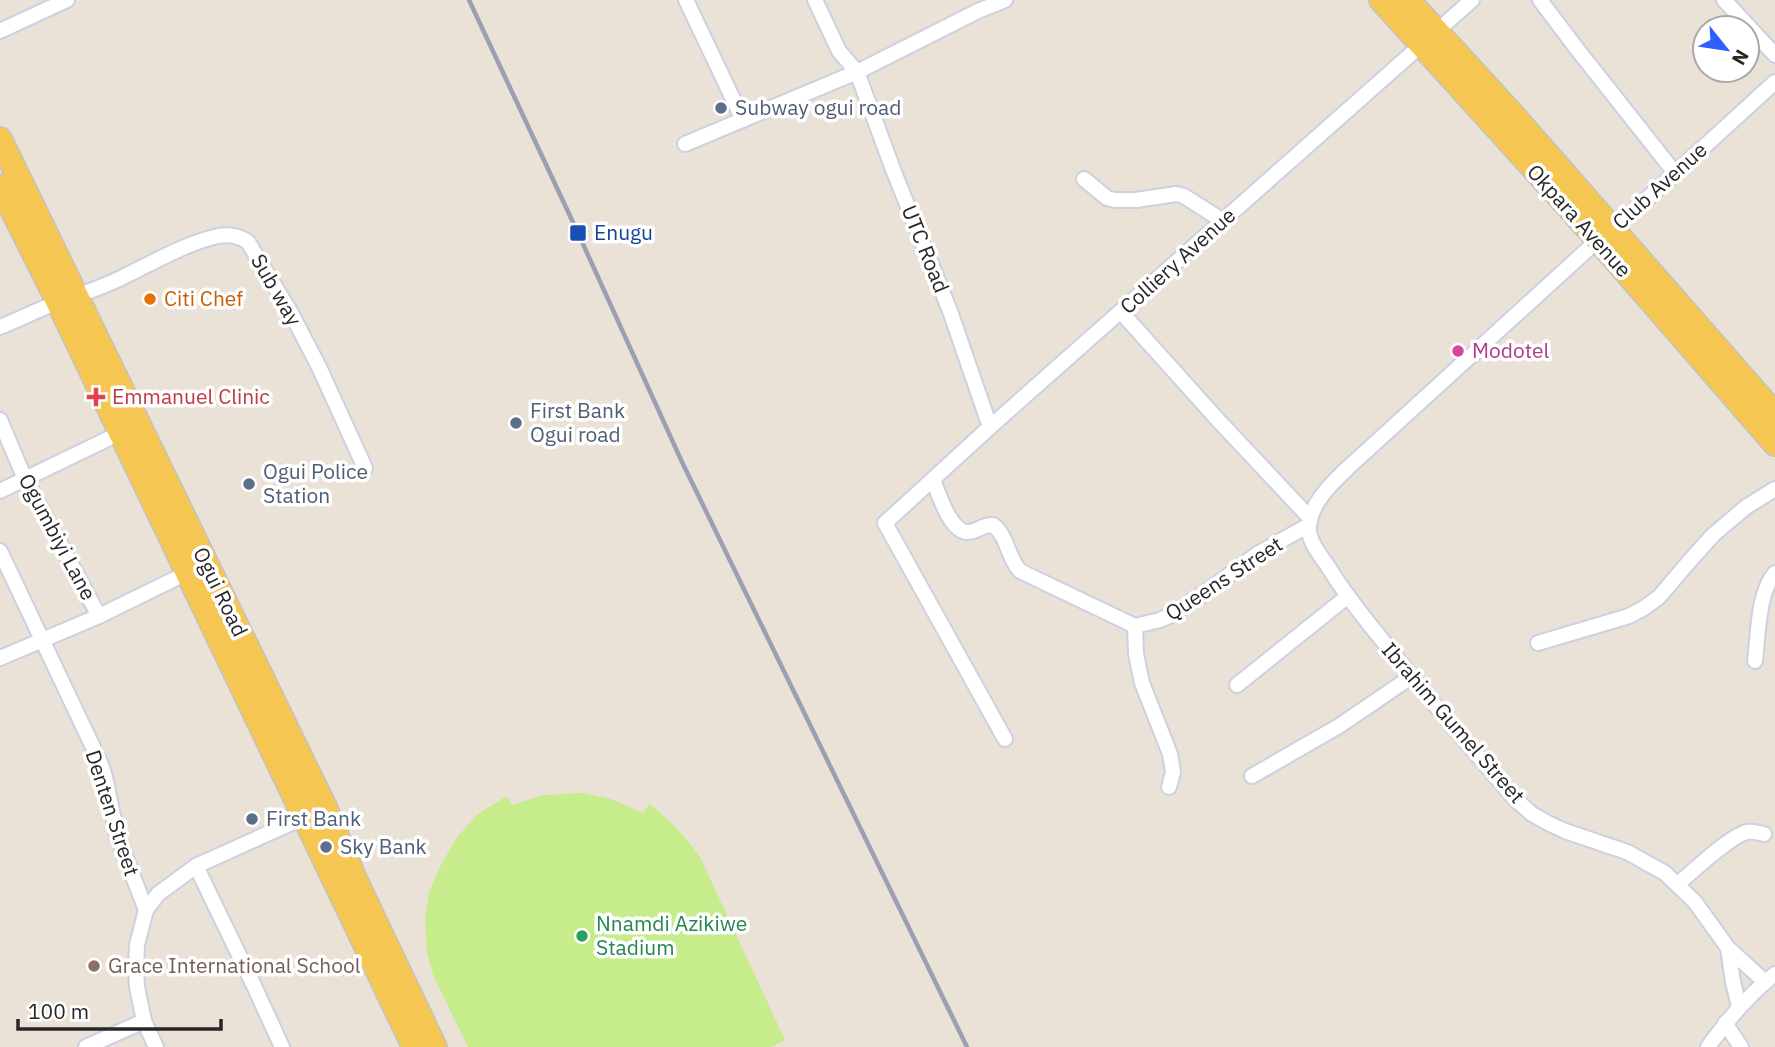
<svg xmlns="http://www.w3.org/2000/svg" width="1775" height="1047" viewBox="0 0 1775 1047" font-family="'IBM Plex Sans',sans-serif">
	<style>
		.pitch { fill: #c7ec8b }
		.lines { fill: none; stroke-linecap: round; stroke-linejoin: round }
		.minor-casing { stroke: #ccd1e1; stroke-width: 18 }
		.primary-casing { stroke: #c3c3c3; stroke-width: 26 }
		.minor { stroke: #fff; stroke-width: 14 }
		.primary { stroke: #f5c752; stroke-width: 23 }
		.rail { stroke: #9a9fb2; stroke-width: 4.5 }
		.service-dot { fill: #5c6f8a; stroke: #fff; stroke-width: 2.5 }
		.transit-dot { fill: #1a4fb4; stroke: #fff; stroke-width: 2.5 }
		.food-dot { fill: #e8710a; stroke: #fff; stroke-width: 2.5 }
		.hotel-dot { fill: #d1479c; stroke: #fff; stroke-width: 2.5 }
		.health-dot { fill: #e0444e; stroke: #fff; stroke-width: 2.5 }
		.leisure-dot { fill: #2e9e5b; stroke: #fff; stroke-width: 2.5 }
		.education-dot { fill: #8d6e63; stroke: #fff; stroke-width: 2.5 }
		.labels { text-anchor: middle; stroke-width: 7; stroke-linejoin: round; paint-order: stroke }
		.service-label { font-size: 21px; fill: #4e5e75; stroke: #fff; text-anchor: start }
		.street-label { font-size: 21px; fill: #272727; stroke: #fff }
		.transit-label { font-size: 21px; fill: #164399; stroke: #fff; text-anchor: start }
		.food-label { font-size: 21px; fill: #c56008; stroke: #fff; text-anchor: start }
		.hotel-label { font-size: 21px; fill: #b23c85; stroke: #fff; text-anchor: start }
		.health-label { font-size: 21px; fill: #be3a42; stroke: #fff; text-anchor: start }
		.leisure-label { font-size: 21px; fill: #27864d; stroke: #fff; text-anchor: start }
		.education-label { font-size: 21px; fill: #785e54; stroke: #fff; text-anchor: start }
	</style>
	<rect width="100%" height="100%" fill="#eae1d7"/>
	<!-- pitch -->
	<path class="pitch" d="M582,793L611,799L643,813L649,804C670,820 685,836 700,857L785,1040L771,1047H468L433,975L427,953L425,920L429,892L442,863L457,837L478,814L507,796L512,805L544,795Z"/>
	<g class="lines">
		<defs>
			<g id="minor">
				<path d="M686,0L743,120"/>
				<path d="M815,0L839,51L857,72L894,172L950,311L990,427"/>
				<path d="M1540,0L1577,49L1675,173"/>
				<path d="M1724,0L1775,55"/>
				<path d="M0,31L67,0"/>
				<path d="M685,144L857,72L978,11L1005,0"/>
				<path d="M1084,179L1107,198L1115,200H1136L1176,194L1184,196L1223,221"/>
				<path d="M1121,312L1218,420L1310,518"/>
				<path d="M0,327C20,319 39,309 59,302C79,295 100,288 119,279C151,264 183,244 218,236C229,234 238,235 248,242L291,313L319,367L365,468"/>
				<path d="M0,420L25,479L99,616"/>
				<path d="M933,480C939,494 949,529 966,532C976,533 983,524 993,525C1008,536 1007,557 1020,571L1135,626L1160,620L1169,616L1199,597L1259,553L1309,525"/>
				<path d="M0,491L120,433"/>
				<path d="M0,551L100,762L105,777L117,835L146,910"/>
				<path d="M1135,626L1136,654L1142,683L1170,754L1173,772L1169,787"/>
				<path d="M1538,643L1629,616L1644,608L1659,597L1687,564L1713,535L1746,507L1775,489"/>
				<path d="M0,658L99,616L193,570"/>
				<path d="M1755,661C1758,636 1758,592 1775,573"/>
				<path d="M1237,685L1348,596"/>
				<path d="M1005,739L885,523L990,427L1472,0"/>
				<path d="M1252,776L1339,726L1411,677"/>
				<path d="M196,866L255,988L282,1047"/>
				<path d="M1678,884C1693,871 1730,836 1747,832C1753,831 1759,833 1764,834"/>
				<path d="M1728,948L1733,982L1739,1006"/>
				<path d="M1765,982L1728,948L1695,902L1665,873L1627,852L1565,831L1548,823L1532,814L1514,798C1470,746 1425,695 1383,641C1364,618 1345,594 1329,568C1322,557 1310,544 1309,531C1308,504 1333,482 1351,465L1598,240L1614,229L1775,82"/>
				<path d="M1725,1023L1741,1047"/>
				<path d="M86,1047L144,1021"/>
				<path d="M156,1047L144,1021L137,987L136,967L137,945L146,910L158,894L196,866L311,814"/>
				<path d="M1708,1047C1728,1019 1748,995 1775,974"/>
			</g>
			<g id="primary">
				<path d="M1381,0L1598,240L1775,444"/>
				<path d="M1408,0L1514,116L1775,414"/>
				<path d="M0,139L325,807L355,879L435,1047"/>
				<path d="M0,186L58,302L414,1047"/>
			</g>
		</defs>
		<!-- minor casing -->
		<use href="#minor" class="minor-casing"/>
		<!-- primary casing -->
		<use href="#primary" class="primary-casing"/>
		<!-- minor -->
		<use href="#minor" class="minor"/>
		<!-- primary -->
		<use href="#primary" class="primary"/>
		<!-- rail -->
		<path class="rail" d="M469,0L578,233L682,462L967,1047"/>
	</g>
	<!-- markers -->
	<g class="service-dot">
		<circle cx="721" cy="108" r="7"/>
		<circle cx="516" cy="423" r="7"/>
		<circle cx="249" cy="484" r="7"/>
		<circle cx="252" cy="819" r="7"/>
		<circle cx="326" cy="847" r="7"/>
	</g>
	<rect class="transit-dot" x="569" y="224" width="18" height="18" rx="3.5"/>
	<circle class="food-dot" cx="150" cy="299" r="7"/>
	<circle class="hotel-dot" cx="1458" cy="351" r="7"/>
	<path class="health-dot" d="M92.5 386.5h7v7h7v7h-7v7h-7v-7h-7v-7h7z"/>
	<circle class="leisure-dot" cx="582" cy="936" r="7"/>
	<circle class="education-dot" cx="94" cy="966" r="7"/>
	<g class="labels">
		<!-- service labels -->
		<g class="service-label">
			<text x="735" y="115">Subway ogui road</text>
			<text x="530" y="418">First Bank<tspan x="530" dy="24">Ogui road</tspan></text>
			<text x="263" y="479">Ogui Police<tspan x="263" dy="24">Station</tspan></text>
			<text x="266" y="826">First Bank</text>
			<text x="340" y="854">Sky Bank</text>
		</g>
		<!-- street labels -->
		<g class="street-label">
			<text transform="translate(1660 186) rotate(-42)" y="7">Club Avenue</text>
			<text transform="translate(1579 221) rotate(48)" y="7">Okpara Avenue</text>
			<text transform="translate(925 249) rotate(68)" y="7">UTC Road</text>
			<text transform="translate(1178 261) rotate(-42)" y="7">Colliery Avenue</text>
			<text transform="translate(276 290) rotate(60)" y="7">Sub way</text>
			<text transform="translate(57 537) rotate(62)" y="7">Ogumbiyi Lane</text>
			<text transform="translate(1224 579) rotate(-33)" y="7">Queens Street</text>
			<text transform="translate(220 592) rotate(64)" y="7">Ogui Road</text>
			<text transform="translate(1453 723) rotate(49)" y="7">Ibrahim Gumel Street</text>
			<text transform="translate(112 813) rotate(72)" y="7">Denten Street</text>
		</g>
		<!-- transit labels -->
		<g class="transit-label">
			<text x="594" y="240">Enugu</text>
		</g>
		<!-- food labels -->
		<g class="food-label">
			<text x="164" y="306">Citi Chef</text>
		</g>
		<!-- hotel labels -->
		<g class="hotel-label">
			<text x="1472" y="358">Modotel</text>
		</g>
		<!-- health labels -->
		<g class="health-label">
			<text x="112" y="404">Emmanuel Clinic</text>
		</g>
		<!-- leisure labels -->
		<g class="leisure-label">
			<text x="596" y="931">Nnamdi Azikiwe<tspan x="596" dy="24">Stadium</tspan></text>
		</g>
		<!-- education labels -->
		<g class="education-label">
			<text x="108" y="973">Grace International School</text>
		</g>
	</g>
	<!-- north arrow -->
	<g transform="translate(1726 49) rotate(120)"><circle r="33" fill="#ffffff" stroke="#a9a9a9" stroke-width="2"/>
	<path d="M0-5L12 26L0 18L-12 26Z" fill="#2f5fff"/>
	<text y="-10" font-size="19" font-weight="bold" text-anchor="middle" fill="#272727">N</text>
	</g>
	<!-- scale -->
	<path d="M18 1019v10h203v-10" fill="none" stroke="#272727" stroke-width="3.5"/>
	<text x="28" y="1019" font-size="21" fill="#272727" stroke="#ffffff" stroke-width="5" paint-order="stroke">100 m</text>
</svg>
